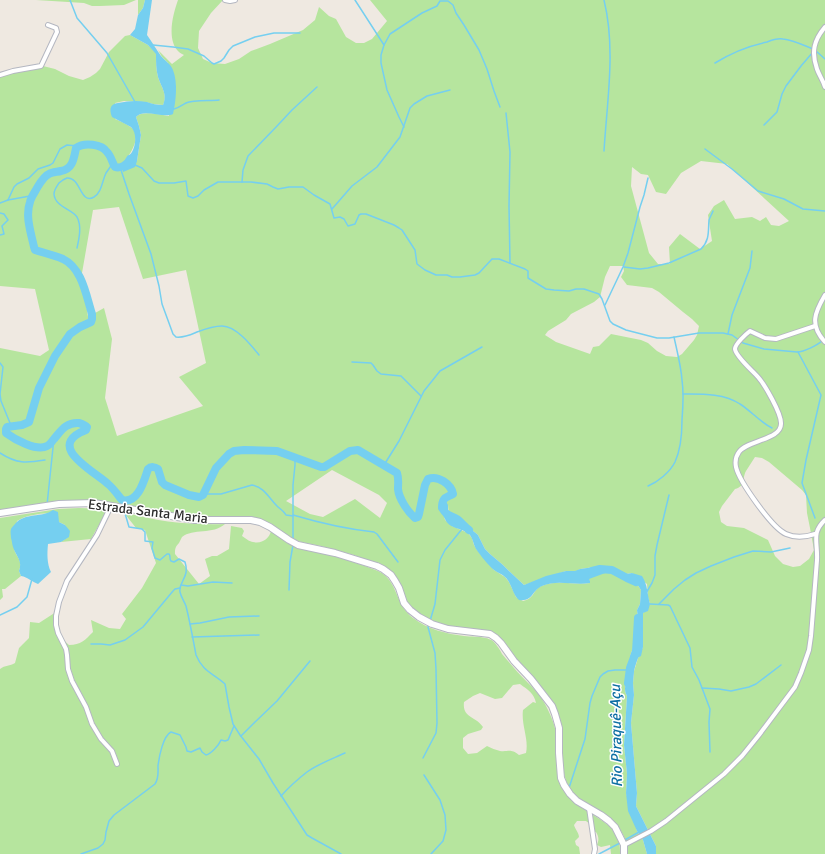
<svg xmlns="http://www.w3.org/2000/svg" width="825" height="854" viewBox="0 0 825 854" font-family="Signika,sans-serif">
	<style>
		.green { fill: #b6e59e; fill-rule: evenodd }
		.water { fill: #75cff0 }
		.lines { fill: none; stroke-linecap: round; stroke-linejoin: round }
		.stream { stroke: #75cff0; stroke-width: 1.5 }
		.river { stroke: #75cff0; stroke-width: 8 }
		.street-casing { stroke: #b4b7c1; stroke-width: 6 }
		.secondary-casing { stroke: #b4b7c1; stroke-width: 8 }
		.street { stroke: #fff; stroke-width: 4 }
		.secondary { stroke: #fff; stroke-width: 6 }
		.labels { text-anchor: middle; stroke-width: 3; stroke-linejoin: round; paint-order: stroke }
		.street-label { font-size: 14px; fill: #2e2e2e; stroke: #fff }
		.water-label { font-size: 15px; font-style: italic; fill: #0d6fa3; stroke: #fff }
	</style>
	<rect width="100%" height="100%" fill="#efe9e1"/>
	<!-- green -->
	<g class="green">
		<path d="M36,0H136L124,5L100,6H92L84,3Z"/>
		<path d="M138,0H145L143,8L138,15Z"/>
		<path d="M178,0H223L211,13L199,31L198,48L203,59L212,63L225,64L239,59L251,51L270,44L303,30L315,20L319,7L329,16L336,19L346,37L356,43H364L372,39L387,21L370,0H825V854H656V846L636,806L637,793L631,723L634,695L633,683L634,671L638,658L643,647V613L650,604L648,597L647,584L632,573L626,574L627,580L637,584L641,590L640,604L637,610L638,619L635,625C641,633 636,635 634,643C633,648 632,651 630,656C634,668 625,678 625,689C625,692 626,694 627,696L624,745L627,774L626,793L637,831L643,840L647,854H626C626,849 626,843 625,839C617,814 580,809 568,785C561,772 563,752 563,737C562,731 561,727 560,722L524,670L499,638L452,628L433,622L416,613L406,601L402,589L379,565L354,555L321,546L301,542L294,539L271,525L199,518L112,503L0,511V348L40,356L49,350L35,289L0,286V75L43,66L55,69L69,76L83,80L90,77L96,73L100,69L109,52L125,36L130,35L148,45L157,54C156,61 156,70 158,77C161,87 168,94 163,105L153,104L146,102L124,101L115,103V119C120,121 127,124 132,128C141,136 132,152 126,159L137,161L141,135L139,126L136,117C142,110 160,115 169,116L168,63L162,57L158,50L172,64L184,55C182,54 180,53 179,52C166,40 173,14 178,0ZM701,161L727,164L789,221L779,226L771,225L766,217L760,221L752,217L735,219L724,200L714,206L708,215L712,241L700,249L680,234L669,247L670,264H658L649,253L631,186L632,167L641,174L648,175L656,192L666,194L681,173ZM119,207L143,279L186,270L206,363L179,377L203,406L117,436L105,398L112,339L104,308L88,317L82,273L93,210ZM610,266H623L624,271L621,277L627,285L652,288L659,292L683,312L692,319L699,326L697,335L694,340L682,354L677,357L666,356L657,351L648,343L641,340L611,334L599,346L593,347L590,354L556,342L545,335L548,331L566,320L571,314L594,302L600,297L605,277ZM755,457L762,458L769,462L802,490L806,495L807,513L810,528L814,550L809,559L800,566L793,567L783,564L775,556L768,540L744,528L727,526L721,522L719,512L722,506L735,489C746,486 742,478 746,471C749,466 752,462 755,457ZM332,470L379,495L387,503L380,518L355,499L323,517L310,514L286,501ZM448,505L449,517L451,519L466,525L478,535L485,549L490,554L503,565L509,571L524,585L566,571L575,572L580,569L594,567H601L588,579L590,581V583C576,585 562,581 548,584C546,584 542,586 539,587C533,592 533,599 523,601L516,597L509,582L505,577L494,570L477,550L474,545L472,538L468,533L452,526L445,520L444,516Z"/>
		<path d="M79,508L108,509L91,539L61,542L68,537L65,525L59,522L49,513C37,514 27,515 17,521C16,528 13,541 14,547C14,556 24,559 19,571L21,576L5,589H2L3,597L0,600V518L58,509Z"/>
		<path d="M124,512C157,522 191,525 225,524C213,535 193,528 182,537C181,539 180,541 179,543C175,547 175,549 175,554L199,584L210,576L205,559L212,556H217L229,549L231,526L242,528L244,531L242,536C245,538 250,542 253,542C262,544 269,539 271,531C279,537 287,543 296,547C304,550 312,551 320,553C339,557 359,563 378,571C399,581 394,604 413,618C427,629 447,634 464,636C471,637 479,636 485,638C488,638 491,640 493,641C497,645 500,650 502,654C506,659 510,663 514,668C523,679 534,687 542,699C548,709 554,721 556,733C558,751 553,772 563,789C575,812 614,818 619,842C620,846 620,850 620,854H611L610,845L601,847L597,845C599,840 599,837 596,832L592,831L590,824L586,821H577L574,825C575,829 579,833 579,837L575,841L576,845L579,847L580,854H0V669C5,665 10,666 15,663L19,648L29,638L30,622L39,623L56,612C56,630 55,633 69,645C81,645 85,640 93,632L91,620L109,628L120,629L126,619L122,614L142,588L156,563L145,530L136,528L125,514ZM520,684C528,690 534,693 536,703L533,702L523,710C521,725 529,739 526,753L519,755C510,748 509,752 500,751C496,750 491,748 487,746L477,753L468,754L463,748V738L468,734L481,730L483,727C476,716 462,718 464,702L473,696L480,693L495,699L502,698L513,685Z"/>
	</g>
	<!-- water -->
	<g class="water">
		<path d="M145,0H152L147,35C152,42 156,49 161,56C165,61 171,64 173,70C178,83 176,101 173,114C163,119 144,108 136,117L139,126L141,135L137,161L135,167L123,172C123,169 123,165 125,163C126,158 130,155 132,152C136,145 137,133 131,127L112,117C109,109 110,104 118,103C128,101 137,100 147,102C152,104 157,105 163,105C168,94 161,87 158,77C156,70 156,61 156,54L148,45L130,35L135,29L138,15L143,8Z"/>
		<path d="M445,500L448,505V513L449,517L451,519L466,525L478,535L485,549L490,554L503,565L509,571L524,585L546,576L566,571H575L580,569L594,567H601L608,572L589,579L590,581V583C574,586 558,579 542,586C532,590 533,602 519,600C512,594 512,583 505,577C502,574 498,573 494,570C488,565 481,556 476,549C473,544 473,537 468,533C462,528 449,529 445,519C442,513 439,505 445,500Z"/>
		<path d="M53,510L58,512L59,522L65,525L70,531L69,537L61,542L48,544C47,554 47,564 51,572L38,584C32,582 28,577 21,576L19,571C23,561 16,556 13,547C12,544 12,541 11,538C11,535 10,532 11,529C12,527 14,525 15,524C25,512 42,518 53,510Z"/>
		<path d="M632,573L642,576C648,586 647,593 650,604L648,611L643,613V647L641,656L637,658L634,671L633,683L634,695L631,723L637,793L636,806L656,846V854H647L643,840L637,831L628,811L626,793L627,774L624,745L627,696C626,694 625,692 625,689C625,678 634,668 630,656C632,651 633,648 634,643C636,635 641,633 635,625L638,619L637,610L640,604L641,590L637,584L627,580L626,574Z"/>
	</g>
	<g class="lines">
		<!-- stream -->
		<g class="stream">
			<path d="M70,0L77,18L107,53L135,102"/>
			<path d="M355,0L384,45"/>
			<path d="M604,0C616,49 607,101 604,151"/>
			<path d="M153,45L173,47L188,49L204,56L212,63L214,64L221,61L224,58L229,50L233,46L255,37L274,33H300"/>
			<path d="M816,51L825,59"/>
			<path d="M715,63C731,53 748,46 767,42C772,40 777,38 783,39C793,40 803,45 813,49"/>
			<path d="M174,109C179,108 182,105 186,103C193,100 211,101 219,100"/>
			<path d="M506,113L510,152L509,206L510,263"/>
			<path d="M764,125L777,112L782,94L786,86L801,66L813,52"/>
			<path d="M404,127L399,117L387,90L381,63V55L384,45L390,34L422,13L437,6L440,1H448L453,5L456,13L464,25L479,50L487,69L494,91L500,107"/>
			<path d="M705,149L732,169L758,191L784,199L803,209L825,211"/>
			<path d="M135,165L142,168L154,181L159,183H174L186,181L188,196L193,198L198,196L204,190L218,182H251L267,184L273,187L278,189L289,187H303L314,195L330,204L334,218L340,217L344,219L348,226L355,224L359,215L361,214H366L394,225L399,228L402,230L415,250L417,264L425,270L436,275H447L452,277H460L475,275L479,273L492,259H499L525,269L528,271V278L546,289L554,290L569,291L576,289H584L599,294L602,299L610,321L613,324L626,330L657,338H669L699,333H723L732,335L743,343L764,349L797,352C804,352 818,345 823,340"/>
			<path d="M120,167L129,194L151,254L159,286L162,304L173,334L176,337C184,338 190,335 197,332C205,329 214,326 222,326C236,326 251,345 259,355"/>
			<path d="M242,182L243,170L248,156L278,125L292,110L317,87"/>
			<path d="M8,200L14,187L17,184L29,178L38,169L50,165L53,163L60,149L67,145L78,146"/>
			<path d="M0,203L8,200L30,196L33,195"/>
			<path d="M332,209L352,186L377,167L400,137L410,108L414,104L427,96L450,90"/>
			<path d="M0,213L4,214L8,220L2,226L4,234L0,235"/>
			<path d="M77,248C79,239 82,226 77,217C72,209 55,207 54,194C54,190 57,186 59,183C61,181 64,179 67,178C81,177 80,205 94,197C102,192 102,181 106,173C108,170 111,166 113,163"/>
			<path d="M624,267L640,269L648,268L669,263L701,249C710,240 708,231 709,220C710,217 712,214 713,211"/>
			<path d="M605,305L623,267L628,253L640,207L644,195L648,178"/>
			<path d="M728,334L732,315L750,268L752,251"/>
			<path d="M798,352L821,395L806,460L802,483L815,518"/>
			<path d="M352,362L371,363L373,365L377,371L381,374L401,376L421,396"/>
			<path d="M0,363L3,367L0,394L1,401L10,423L13,426"/>
			<path d="M683,394C701,394 724,393 740,404C751,411 760,422 772,428"/>
			<path d="M0,453C17,464 26,463 45,460"/>
			<path d="M384,465L399,441L424,391L440,371L482,347"/>
			<path d="M648,486C658,482 670,472 675,462C681,449 682,434 682,420C683,407 684,393 682,380C681,366 677,351 674,337"/>
			<path d="M204,494H221L252,485C264,487 269,498 277,506C280,509 284,511 286,515L293,516"/>
			<path d="M124,501V506"/>
			<path d="M47,505L54,438"/>
			<path d="M124,510L129,527L142,529L145,532V541L153,542L152,548L155,558L160,560L167,554H169C171,556 169,559 171,561L174,562L179,559L185,562C190,578 178,582 180,592C181,597 184,601 186,606C190,622 193,639 196,655C203,672 213,673 225,684L229,707L233,724L240,735L259,759L273,783L307,835L312,838L341,854"/>
			<path d="M293,515C320,523 346,529 374,532L377,534L398,562"/>
			<path d="M293,539V485L295,465V457"/>
			<path d="M181,585L188,586L213,582L232,583"/>
			<path d="M289,590L290,562L293,545"/>
			<path d="M646,593L652,583L655,575V556L657,545L669,495"/>
			<path d="M650,604L668,605L670,606L690,648L692,667L699,680L710,709L709,722L710,752"/>
			<path d="M659,604L674,589L685,580L696,573L711,566L734,557L753,551L771,552L790,548"/>
			<path d="M0,615L17,607L27,597L32,579"/>
			<path d="M430,621L435,604L440,560L445,550L462,529"/>
			<path d="M190,624L200,623L229,617L259,616"/>
			<path d="M192,637L259,635"/>
			<path d="M91,644H101L110,645L125,640L143,627L173,591L175,589L180,588"/>
			<path d="M702,688L719,689L731,691L749,687L756,684L781,665"/>
			<path d="M241,736L253,724L277,701L310,661"/>
			<path d="M423,758L436,733L437,723L436,669L435,653L428,627L429,624"/>
			<path d="M424,775L440,800L445,815L446,830L443,841L431,854"/>
			<path d="M569,788L585,739L590,703L592,696L600,677L603,674L608,671L615,670H630"/>
			<path d="M281,796C289,787 298,779 307,772C318,764 332,759 345,753"/>
			<path d="M623,841L639,832"/>
			<path d="M81,854L98,848L103,844L105,840L106,832L109,821L114,815L155,784C159,778 158,773 158,766C159,757 163,736 171,732L180,735L186,747L187,751L191,752L200,748L202,752L206,755C211,754 219,745 221,740L225,741L228,740L234,726"/>
			<path d="M599,854L620,843"/>
		</g>
		<!-- river -->
		<g class="river">
			<path d="M130,159C128,164 121,169 115,167C112,162 111,156 107,152C102,144 84,142 76,148C74,158 73,169 61,171C57,172 52,172 49,174C44,176 40,183 37,188C35,192 31,197 30,202C25,216 31,233 34,247L35,250C44,253 54,255 63,259C82,268 86,295 92,314V319L91,322L80,327L70,334L55,356L39,388L29,422L22,425L7,427L6,429V433C14,439 37,452 47,446C50,445 52,441 54,439C61,431 66,422 79,423C83,424 84,425 87,427L86,430C44,446 94,471 108,484C113,488 118,495 122,500C138,504 144,481 148,469C151,466 155,467 158,469L162,482L165,485L189,495L199,497L203,495L216,468L229,454L234,451L244,450L277,451L321,467H324L350,451L358,450L397,473C399,479 398,483 398,489C399,499 408,512 415,518L418,517L419,514L425,485L428,479C438,475 451,484 453,494C446,498 442,497 442,508C447,516 449,515 457,519C461,522 465,527 469,530"/>
			<path d="M592,571L600,569L612,570L627,578L636,582"/>
			<path d="M628,683L630,668L636,652L638,618"/>
		</g>
		<defs>
			<g id="street">
				<path d="M225,0L230,1L235,0"/>
				<path d="M825,27C814,40 811,52 817,69C819,75 823,80 825,87"/>
				<path d="M0,75L13,71L41,66L57,32L56,28L48,25"/>
				<path d="M825,295C815,312 809,325 825,342"/>
				<path d="M815,326L776,339L765,338L750,331C746,334 735,344 735,349C736,357 753,371 758,377C765,385 781,413 781,423C782,440 747,440 739,452C736,456 735,462 736,467C739,481 772,528 786,534C795,538 806,537 815,534"/>
				<path d="M111,506L97,535L67,581L59,602L56,616V625L58,633L66,649L67,655L68,669L72,681L86,707L92,724L101,739L112,751L117,764"/>
				<path d="M589,808L595,849L594,854"/>
				<path d="M624,845L651,831L666,821L724,774L742,756L759,735L795,687L801,673L809,650L811,636L817,560C818,542 811,533 825,520"/>
			</g>
			<path id="secondary" d="M0,513L59,504L94,503L195,520H251L260,522L270,527L289,540L298,545L335,553L377,566L383,569L391,575L395,581L399,588L404,603L410,610L419,617L432,624L448,629L490,634L496,638L501,643L514,661L531,679L552,706L555,714L559,728V753L561,778L564,785L570,794L577,801L601,815L609,821L615,827L624,845V854"/>
		</defs>
		<!-- street casing -->
		<use href="#street" class="street-casing"/>
		<!-- secondary casing -->
		<use href="#secondary" class="secondary-casing"/>
		<!-- street -->
		<use href="#street" class="street"/>
		<!-- secondary -->
		<use href="#secondary" class="secondary"/>
	</g>
	<g class="labels">
		<!-- street labels -->
		<g class="street-label">
			<text transform="translate(148 511) rotate(7)" y="5">Estrada Santa Maria</text>
		</g>
		<!-- water labels -->
		<g class="water-label">
			<text transform="translate(616 736) rotate(-91)" y="5">Rio Piraquê-Açu</text>
		</g>
	</g>
</svg>
